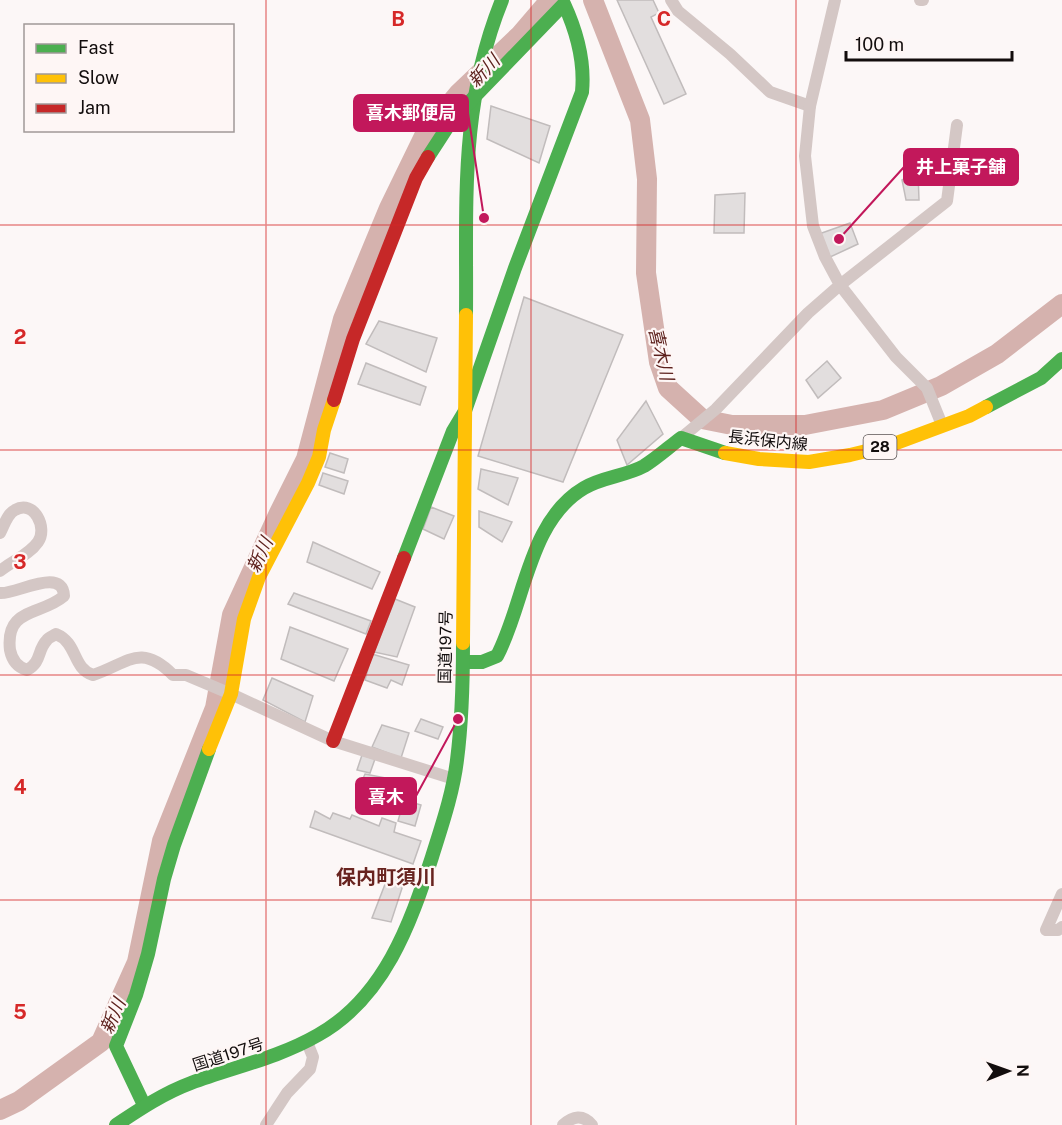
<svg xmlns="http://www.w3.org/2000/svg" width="1062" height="1125" viewBox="0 0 1062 1125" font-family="'Public Sans','Noto Sans JP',sans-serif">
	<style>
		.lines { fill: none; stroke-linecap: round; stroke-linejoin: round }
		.river { stroke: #d5b2ae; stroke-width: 20 }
		.building { fill: #e2dede; stroke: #c1bcbc; stroke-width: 1.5 }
		.street { stroke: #d4c7c5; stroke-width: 12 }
		.fast { stroke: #4caf50; stroke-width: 14 }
		.slow { stroke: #ffc107; stroke-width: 14 }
		.jam { stroke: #c62828; stroke-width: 14 }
		.grid { fill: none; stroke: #d62828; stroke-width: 1.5; stroke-opacity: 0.55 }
		.labels { text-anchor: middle; stroke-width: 4.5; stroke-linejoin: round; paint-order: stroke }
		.shield { fill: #fef6f5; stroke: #595353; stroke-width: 1.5 }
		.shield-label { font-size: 15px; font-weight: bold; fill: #120d0d }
		.street-label { font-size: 16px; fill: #120d0d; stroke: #fef6f5 }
		.water-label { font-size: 18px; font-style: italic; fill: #5d211d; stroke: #fef6f5 }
		.quarter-label { font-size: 20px; font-weight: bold; fill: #68231f; stroke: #fef6f5 }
		.grid-label { font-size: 20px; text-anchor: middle; font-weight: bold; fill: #d62828; stroke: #fef6f5; stroke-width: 4.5; stroke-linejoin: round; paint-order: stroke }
		.leader { fill: none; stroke: #c2185b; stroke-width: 2 }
		.callout-dot { fill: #c2185b; stroke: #fef6f5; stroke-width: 2 }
		.callout { fill: #c2185b; stroke: #c2185b; stroke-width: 2 }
		.callout-label { font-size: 18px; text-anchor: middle; font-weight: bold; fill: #fff }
	</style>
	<rect width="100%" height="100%" fill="#fcf7f7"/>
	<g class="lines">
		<!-- river -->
		<g class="river">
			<path d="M593,0L640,120L647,179L646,273L659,362L668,388L702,419L732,425H805L883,410L941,386L997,354L1062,304"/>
			<path d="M0,1110L19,1101L101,1042L137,962L162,841L215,708L232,615L279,513L306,459L343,319L389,208L425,134L458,94L520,35L550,0"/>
		</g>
	</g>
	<!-- building -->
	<g class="building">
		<path d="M617,0H653L659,13L651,17L686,94L664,104Z"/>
		<path d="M491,106L550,126L539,163L487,139Z"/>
		<path d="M918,172L919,200H906L902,180Z"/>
		<path d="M745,193L744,233H714L715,195Z"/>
		<path d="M850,223L858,244L828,258L819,234Z"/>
		<path d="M524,297L623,335L563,482L478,456Z"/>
		<path d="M379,321L437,338L426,372L366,344Z"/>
		<path d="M827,361L841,378L818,398L806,380Z"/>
		<path d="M366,363L426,387L420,405L358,384Z"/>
		<path d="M646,401L663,434L627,465L617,440Z"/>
		<path d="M330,453L348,459L344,473L325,467Z"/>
		<path d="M481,469L518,478L508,505L478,489Z"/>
		<path d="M323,473L348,481L344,494L319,485Z"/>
		<path d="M431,507L454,516L444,539L423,529Z"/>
		<path d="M479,511L512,522L502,542L479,527Z"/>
		<path d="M313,542L380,572L372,589L307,562Z"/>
		<path d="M294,593L371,621L366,634L288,604Z"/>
		<path d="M395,599L415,607L397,657L374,652Z"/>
		<path d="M290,627L348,649L334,681L281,659Z"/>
		<path d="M372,654L409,665L402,685L391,680L387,688L365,680Z"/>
		<path d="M272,678L313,696L305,722L263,700Z"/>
		<path d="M421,719L443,727L438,739L415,731Z"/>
		<path d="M382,725L409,733L401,758L372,747Z"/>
		<path d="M362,755L375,759L370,773L357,770Z"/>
		<path d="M365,774L386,778L382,791L377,789L376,792L364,788L366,783L362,781Z"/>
		<path d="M404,800L421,805L415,826L398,821Z"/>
		<path d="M315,811L330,819L333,813L350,819L352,815L379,826L382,818L396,823L394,832L421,841L413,864L310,827Z"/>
		<path d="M389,874L405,879L391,922L372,918Z"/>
	</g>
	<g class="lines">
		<!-- street -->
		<g class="street">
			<path d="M671,0L678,11L730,54L770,92L810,106"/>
			<path d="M920,0H923"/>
			<path d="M942,425L927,388L896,357L840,285L947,201L957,125"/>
			<path d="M681,438L716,409L808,313L840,285L825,257L813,226L805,156L810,106L835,0"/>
			<path d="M0,533C4,526 7,514 15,510C34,499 48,528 38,542C29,555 12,561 0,571"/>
			<path d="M0,593C15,595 63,566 64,596C41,616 5,607 10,650C12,660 17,667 27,670C42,662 37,650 47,640C49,637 53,636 56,634C78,643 72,668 93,675C127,664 140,642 173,675H186L231,694L333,741L454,779"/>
			<path d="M1062,894L1046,930H1058L1062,927"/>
			<path d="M266,1125L287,1093L310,1069L313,1057L307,1042"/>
			<path d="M563,1125C573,1116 583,1114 592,1125"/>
		</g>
		<!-- fast -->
		<g class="fast">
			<path d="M466,315C467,204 459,106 502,0"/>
			<path d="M986,407L1041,378L1062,359"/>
			<path d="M404,558L453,431L465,411L515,268L582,92C585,61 577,32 564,4L452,120L428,157"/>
			<path d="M463,662H482L497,656C525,603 528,521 584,488C602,477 626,476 644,466C657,458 669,447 681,438L725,453"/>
			<path d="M144,1105L116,1046L136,995L148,954L164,879L174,845L209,749"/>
			<path d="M116,1125C140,1109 164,1093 191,1083C234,1067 278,1058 318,1035C384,998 410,925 432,857C442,825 453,793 457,760C462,721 463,682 463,643"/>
		</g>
		<!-- slow -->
		<g class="slow">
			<path d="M725,453L759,459L809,462L850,455L891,445L969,416L986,407"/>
			<path d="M463,643L466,315"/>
			<path d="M209,749L231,694L244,619L259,577L308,483L319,457L324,430L334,400"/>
		</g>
		<!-- jam -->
		<g class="jam">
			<path d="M334,400L353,339L416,178L428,157"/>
			<path d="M333,741L404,558"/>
		</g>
	</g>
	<!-- grid -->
	<path class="grid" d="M266,0V1125M531,0V1125M796,0V1125M0,225H1062M0,450H1062M0,675H1062M0,900H1062"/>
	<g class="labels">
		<!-- shield labels -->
		<rect class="shield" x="863.5" y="435" width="33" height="24" rx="4.5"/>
		<g class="shield-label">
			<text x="880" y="452">28</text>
		</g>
		<!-- street labels -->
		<g class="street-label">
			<text transform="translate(768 440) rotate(6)" y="6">長浜保内線</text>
			<text transform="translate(445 647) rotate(-89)" y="6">国道197号</text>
			<text transform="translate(228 1054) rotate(-18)" y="6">国道197号</text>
		</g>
		<!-- water labels -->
		<g class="water-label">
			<text transform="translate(484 71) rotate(-47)" y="6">新川</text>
			<text transform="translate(661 354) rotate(77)" y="6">喜木川</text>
			<text transform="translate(260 555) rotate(-65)" y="6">新川</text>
			<text transform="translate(113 1016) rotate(-66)" y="6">新川</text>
		</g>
		<!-- quarter labels -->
		<g class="quarter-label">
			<text x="386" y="884">保内町須川</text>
		</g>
	</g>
	<g class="grid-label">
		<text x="398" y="26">B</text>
		<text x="664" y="26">C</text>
		<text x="20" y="344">2</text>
		<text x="20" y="569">3</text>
		<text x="20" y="794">4</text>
		<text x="20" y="1019">5</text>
	</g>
	<!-- callouts -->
	<path class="leader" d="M484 218L468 113M839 239L904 167M458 719L416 796"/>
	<g class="callout-dot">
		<circle cx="484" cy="218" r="6"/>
		<circle cx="839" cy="239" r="6"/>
		<circle cx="458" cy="719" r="6"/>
	</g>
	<g class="callout">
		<rect x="354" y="95" width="114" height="36" rx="6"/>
		<rect x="904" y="149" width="114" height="36" rx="6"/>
		<rect x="356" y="778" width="60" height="36" rx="6"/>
	</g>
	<g class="callout-label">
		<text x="411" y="119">喜木郵便局</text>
		<text x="961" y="173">井上菓子舗</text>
		<text x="386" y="803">喜木</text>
	</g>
	<!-- legend -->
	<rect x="24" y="24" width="210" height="108" fill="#fef6f5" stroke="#a09998" stroke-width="1.5"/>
	<rect x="36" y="44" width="30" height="9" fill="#4caf50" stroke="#a09998" stroke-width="1.5"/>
	<text x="78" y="54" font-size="18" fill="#120d0d">Fast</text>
	<rect x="36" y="74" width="30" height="9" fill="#ffc107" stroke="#a09998" stroke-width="1.5"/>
	<text x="78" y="84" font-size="18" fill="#120d0d">Slow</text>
	<rect x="36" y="104" width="30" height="9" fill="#c62828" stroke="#a09998" stroke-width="1.5"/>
	<text x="78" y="114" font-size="18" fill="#120d0d">Jam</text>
	<!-- north arrow -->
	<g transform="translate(1008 1071) rotate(89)" stroke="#fef6f5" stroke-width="4.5" paint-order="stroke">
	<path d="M0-4.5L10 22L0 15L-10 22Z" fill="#120d0d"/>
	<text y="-9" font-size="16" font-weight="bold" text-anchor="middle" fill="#120d0d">N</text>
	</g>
	<!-- scale -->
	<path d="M846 51v9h166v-9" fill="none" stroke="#120d0d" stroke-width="3"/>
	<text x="855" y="51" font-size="18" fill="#120d0d" stroke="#fef6f5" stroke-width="4.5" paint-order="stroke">100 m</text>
</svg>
